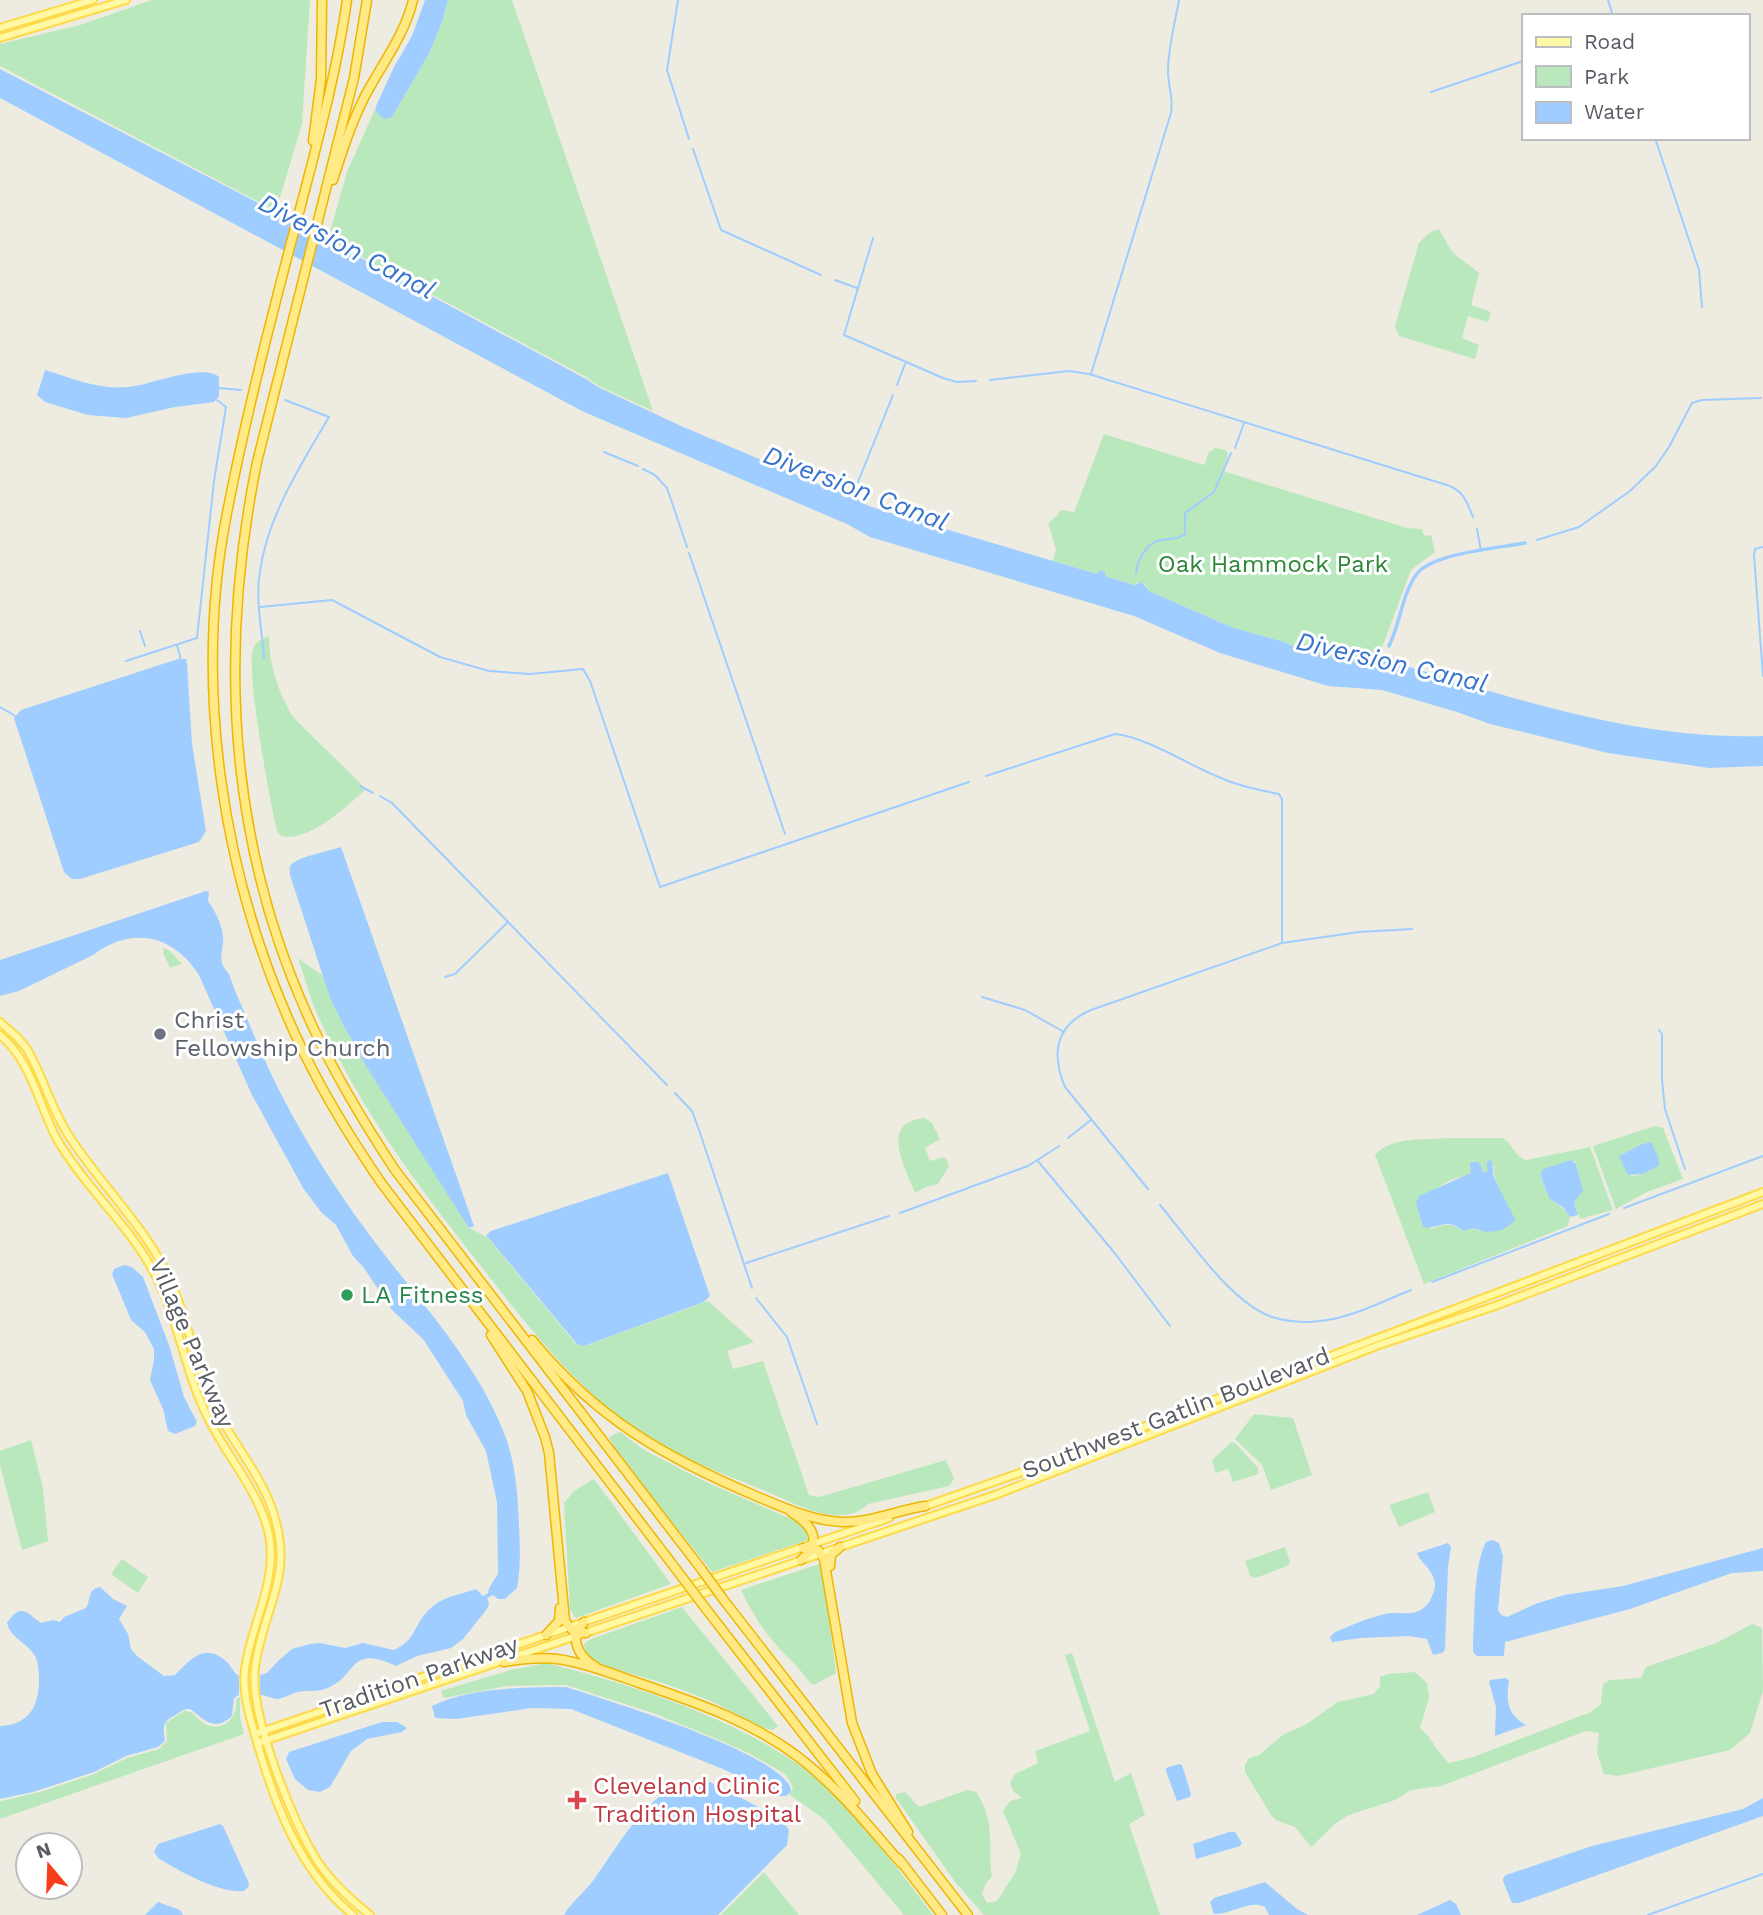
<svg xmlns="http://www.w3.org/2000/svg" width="1763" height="1915" viewBox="0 0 1763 1915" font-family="'Work Sans',sans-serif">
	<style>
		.green { fill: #bae8bd; fill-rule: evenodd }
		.water { fill: #9fcdff }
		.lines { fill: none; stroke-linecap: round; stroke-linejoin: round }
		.stream { stroke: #9fcdff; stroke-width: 2 }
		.canal { stroke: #9fcdff; stroke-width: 3.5 }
		.major-casing { stroke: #feda49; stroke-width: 10 }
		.highway-casing { stroke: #eeb600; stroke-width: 11 }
		.major { stroke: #fff8a4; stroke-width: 6 }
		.highway { stroke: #ffea86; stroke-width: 8 }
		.highway-bridge-casing { stroke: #eeb600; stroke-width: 11; stroke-linecap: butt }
		.highway-bridge { stroke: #ffea86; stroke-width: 8 }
		.worship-dot { fill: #6b7280; stroke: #fff; stroke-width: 2.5 }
		.leisure-dot { fill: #2e9e5b; stroke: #fff; stroke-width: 2.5 }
		.health-dot { fill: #e0444e; stroke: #fff; stroke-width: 2.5 }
		.labels { text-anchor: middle; stroke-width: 6; stroke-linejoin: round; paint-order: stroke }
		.park-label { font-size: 24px; fill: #2d8638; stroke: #fff }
		.worship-label { font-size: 24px; fill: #5b616d; stroke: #fff; text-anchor: start }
		.leisure-label { font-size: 24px; fill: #27864d; stroke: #fff; text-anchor: start }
		.street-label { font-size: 24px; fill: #595c63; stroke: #fff }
		.health-label { font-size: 24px; fill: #be3a42; stroke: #fff; text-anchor: start }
		.water-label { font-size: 26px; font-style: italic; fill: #3774cd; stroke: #fff }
	</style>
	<rect width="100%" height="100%" fill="#eeece0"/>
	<!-- green -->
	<g class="green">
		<path d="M152,0H310L302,124L276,211L0,66V44L80,25Z"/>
		<path d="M448,0H512L653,411L599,386L586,377L328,239L347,172L376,107L377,112L392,117L430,52L443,19Z"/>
		<path d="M1439,229L1452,252L1479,273L1471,305L1491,312L1488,322L1468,316L1462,338L1479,345L1475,359L1399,336L1395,326L1419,243L1429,233Z"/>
		<path d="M1104,434L1204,465L1209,452L1215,448L1226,450L1228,454L1223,471L1407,528L1421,529L1425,536L1431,535L1435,552L1411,570L1377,661L1331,657L1303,650L1281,641L1231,627L1149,591L1145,584L1140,582L1134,585L1105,576V572L1097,574L1053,561L1056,549L1048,523L1057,516L1060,510L1074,512Z"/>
		<path d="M269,636C269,665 278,692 293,717L366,789C347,806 309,843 281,836L277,831C270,801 246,674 253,649C256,641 262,639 269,636Z"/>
		<path d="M164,948L170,951L182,964L170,968L163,953Z"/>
		<path d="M298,958L323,976L330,998L343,1024L469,1228L487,1237L576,1344L585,1346L708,1301L754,1342L727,1351L733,1369L763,1361L809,1495L819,1497L946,1460L954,1479L949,1486L868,1504C842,1530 798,1505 770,1493C723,1473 673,1457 632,1427C572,1383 526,1324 480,1265C418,1186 361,1111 319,1018C310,999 305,978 298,958Z"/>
		<path d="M925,1118L932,1123L940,1139L925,1148L930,1161L945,1157L949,1166L938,1184L926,1187L915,1193C907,1169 877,1122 925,1118Z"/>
		<path d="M1655,1126L1663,1128L1683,1179L1647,1192L1616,1209L1593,1146ZM1651,1142L1654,1169L1635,1176L1628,1175L1621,1155L1642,1144Z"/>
		<path d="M1451,1138H1503C1513,1144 1515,1157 1526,1160L1590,1147L1613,1210L1580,1219L1574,1202L1583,1191L1575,1161L1543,1169L1540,1174L1548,1196L1566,1211L1570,1217L1568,1226L1424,1284L1375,1155C1391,1136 1428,1140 1451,1138ZM1473,1161L1481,1166L1482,1172L1489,1171L1486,1162L1494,1166C1492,1179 1503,1195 1507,1208L1489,1231H1479L1474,1227L1463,1231C1451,1222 1444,1224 1431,1229L1423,1194C1434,1191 1440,1186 1449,1181C1456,1177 1464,1178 1471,1173Z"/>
		<path d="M1254,1414L1293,1418L1312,1475L1271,1490L1262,1465L1235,1439Z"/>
		<path d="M620,1432L644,1450L706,1482L796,1521L804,1526L808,1540L712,1572L618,1454L609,1437Z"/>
		<path d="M31,1440L43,1488L48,1541L22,1550L0,1465V1451Z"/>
		<path d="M1232,1442L1236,1444L1258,1468V1474L1233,1482L1228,1469L1216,1473L1212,1460Z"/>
		<path d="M594,1479L671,1584L576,1618L570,1610L564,1503L574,1491Z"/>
		<path d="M1428,1492L1435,1512L1399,1527L1389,1505Z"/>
		<path d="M1285,1547L1290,1562L1287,1566L1256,1578L1250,1576L1245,1561Z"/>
		<path d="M122,1559L148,1577L138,1593L111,1574Z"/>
		<path d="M822,1563L836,1673L814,1685L810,1683C801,1670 792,1661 781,1650C766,1636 750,1609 741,1590Z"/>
		<path d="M682,1607L778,1726L773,1730L763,1728L711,1701L666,1684L597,1664L586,1653L584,1644L591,1639Z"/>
		<path d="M1752,1624L1762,1628L1763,1691L1750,1733L1730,1750L1618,1776L1604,1774L1597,1753L1599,1733L1586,1731L1441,1786L1411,1790L1395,1800L1349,1815L1336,1823L1311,1847L1295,1827L1276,1820L1271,1815L1245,1772V1765L1249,1758L1259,1755L1284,1734L1305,1725L1338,1702L1374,1694L1380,1686V1677L1388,1674L1415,1672L1427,1683L1429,1698L1420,1728C1432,1737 1437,1753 1449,1763L1473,1757L1591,1712L1601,1704L1603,1684L1610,1680L1641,1678L1646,1667L1716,1643Z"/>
		<path d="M1072,1653L1115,1782L1131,1773L1145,1815L1129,1824L1160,1915H984L955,1882L896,1798V1794L905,1792L919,1807L967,1790L976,1792C997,1825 987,1842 992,1876L985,1885L982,1894L987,1903L997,1901L1015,1873L1021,1854L1003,1811L1010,1801L1022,1798L1014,1792L1010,1783L1015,1774L1038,1763L1035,1751L1090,1731L1065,1655Z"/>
		<path d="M546,1663C632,1684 752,1723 819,1781C862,1819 898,1869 933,1915H904L824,1819L790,1795L793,1787L785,1774L752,1755L717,1739L653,1713L566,1685L507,1686L444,1698L441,1691L511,1670Z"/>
		<path d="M240,1697V1717L244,1734L0,1819V1802L2,1801L43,1791L94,1774L127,1758L159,1749L167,1741L166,1723L184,1711C195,1711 195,1718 203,1723C223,1734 238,1718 236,1699Z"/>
		<path d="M764,1872L799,1915H721Z"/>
	</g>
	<!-- water -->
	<g class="water">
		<path d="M425,0H448L443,19L430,52L392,117L384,119L376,112V106L394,67L412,36Z"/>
		<path d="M0,69L268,208L586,379L598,387L681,426L837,492C855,491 847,490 860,501C864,505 875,508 881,510L1097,574L1100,570L1105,572V576L1134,585L1142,582L1149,591L1231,627L1281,641L1303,650L1331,657L1391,662L1393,659L1398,658L1401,664L1406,666C1523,701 1639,740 1763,736V766L1709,768L1608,753L1490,724L1457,712L1382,690L1328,686L1220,653L1134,616L870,537L847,524L584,412L0,98Z"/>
		<path d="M45,370C78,380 105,393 140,385C158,381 205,364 219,377V396L214,402L175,407L126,418L88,415L45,402L37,395Z"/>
		<path d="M178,659H186L187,664L192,744L206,831L199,842L80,879H72L64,872L14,718L21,710Z"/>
		<path d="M341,847L474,1226L469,1228L366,1066L343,1024L330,998L290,875C290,870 288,867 293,863C302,856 329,851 341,847Z"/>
		<path d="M206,891L209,892L208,901C215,910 225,930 223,943C221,957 219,963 229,974C235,993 244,1010 251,1028C279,1098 319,1165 363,1226C412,1294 479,1361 507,1441C516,1468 518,1498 519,1525C520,1547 521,1567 517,1588L505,1599H498L493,1595L487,1598L489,1603L487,1609L463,1639L451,1648L417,1656L396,1666C347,1643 359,1677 325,1689C316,1692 307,1690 298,1692C291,1693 284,1699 276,1699C271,1698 266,1695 260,1695V1675L267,1673L278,1661L292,1649L310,1644L320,1643L345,1648L363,1643L394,1650C417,1640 414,1622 431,1608C442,1597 458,1595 473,1590L476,1589L483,1596L488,1593L489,1588L498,1574L497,1502L486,1451L466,1415L463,1401L423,1339L392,1310L364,1268L353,1256L336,1225L321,1212L303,1188L251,1093L199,975C173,934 131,926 93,955L19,991L0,996V960Z"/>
		<path d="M1651,1142L1659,1159V1166L1642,1174L1628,1175L1619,1157L1621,1155L1642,1144Z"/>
		<path d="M1491,1160C1494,1166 1492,1171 1494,1177C1500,1191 1508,1205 1515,1219C1508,1232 1486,1235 1474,1228L1463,1231C1460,1229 1457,1226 1453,1225C1443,1221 1434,1230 1423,1227L1416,1202L1419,1196L1471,1173L1470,1162H1478L1481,1166L1482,1172L1488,1171L1486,1162Z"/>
		<path d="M1571,1160L1576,1164L1583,1191L1574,1202L1578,1215L1570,1217L1564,1208L1549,1198L1540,1174L1543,1169Z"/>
		<path d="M668,1173L710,1296L704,1302L584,1346L577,1344L486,1235L491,1231Z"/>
		<path d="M124,1265L132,1267L143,1277L170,1348L184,1397L197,1422L195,1426L175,1434L168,1431L163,1409L150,1380L154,1360V1349L145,1332L131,1320L112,1274L114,1269Z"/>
		<path d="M1492,1540L1499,1543L1503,1556L1498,1610L1501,1615L1507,1617L1535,1604L1564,1595L1623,1586L1763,1548V1571L1732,1573L1630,1609L1505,1642L1504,1656H1477L1473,1652V1644C1475,1614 1473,1568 1486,1542Z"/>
		<path d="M1448,1543L1451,1547L1448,1567L1445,1650L1442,1653L1433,1655L1427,1639L1409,1636L1361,1638L1332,1642L1330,1637L1335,1632C1350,1626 1365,1619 1381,1615C1400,1609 1416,1621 1430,1601C1432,1596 1435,1590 1435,1585C1434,1569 1420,1563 1417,1553Z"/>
		<path d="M100,1587L113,1599L127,1606L119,1619L128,1634L131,1649L137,1656L164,1676L175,1675C191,1659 205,1641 228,1663C232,1668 233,1672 239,1676V1695L234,1698L232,1716C214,1733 204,1719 190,1709C182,1709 181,1712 174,1716C162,1722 163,1727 165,1741L158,1747L126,1756L94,1772L33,1792L0,1799V1726C27,1725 38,1709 39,1683C39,1674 39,1664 35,1656C27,1642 11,1639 7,1623C21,1602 27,1613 41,1623L53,1620L60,1622L64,1617L86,1608C91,1600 87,1589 100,1587Z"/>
		<path d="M1506,1678L1509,1681C1506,1701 1507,1714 1526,1725L1495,1736L1496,1707L1489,1682L1490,1680Z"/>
		<path d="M566,1687C600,1698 792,1756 791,1792L786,1796H779L723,1769L571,1709L532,1708L456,1719L435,1718L432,1706C468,1688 525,1687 566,1687Z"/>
		<path d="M382,1722H397L407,1728L402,1732L367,1739L351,1751L330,1787L320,1792L308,1790L295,1779L286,1759L289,1752Z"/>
		<path d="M1179,1764L1182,1765L1191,1794L1190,1797L1177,1801L1166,1771V1768Z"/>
		<path d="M700,1780L710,1782L780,1818L789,1830L787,1845L718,1915H564C572,1901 586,1891 595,1878C620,1844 652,1782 700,1780Z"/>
		<path d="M1763,1798V1816L1519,1903H1512L1503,1881V1878L1506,1875L1592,1846L1743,1809Z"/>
		<path d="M220,1824L223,1826L248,1881L249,1886L244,1891C220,1894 179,1871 158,1858L154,1852L158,1844Z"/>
		<path d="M1229,1832H1235L1242,1843L1240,1846L1196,1859L1193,1844Z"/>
		<path d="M1265,1882L1297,1909L1308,1915H1269L1265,1907C1249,1899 1231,1915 1214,1914L1210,1902L1214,1898Z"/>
		<path d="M1450,1900L1456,1904L1461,1915H1417Z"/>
		<path d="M158,1902L180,1910L183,1915H145Z"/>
	</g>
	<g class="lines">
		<!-- stream -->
		<g class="stream">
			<path d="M678,0L667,70L689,139"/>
			<path d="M1608,0L1613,16"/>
			<path d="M1431,92L1523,61"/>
			<path d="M1655,138L1699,270L1702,307"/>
			<path d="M693,149L721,230L821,275"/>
			<path d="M873,238L844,335L943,378L957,382L976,381"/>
			<path d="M835,280L857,288"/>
			<path d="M1091,374L1171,113C1174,98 1167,83 1168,68C1169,45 1175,22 1179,0"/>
			<path d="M990,380L1069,371L1089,374L1450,486C1465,493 1467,503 1473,517"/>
			<path d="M897,385L905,364"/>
			<path d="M218,388L241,390"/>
			<path d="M1235,448L1244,423"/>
			<path d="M604,452L638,466"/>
			<path d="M643,469L655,475L667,488L687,547"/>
			<path d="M858,482L893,395"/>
			<path d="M1477,529L1481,551"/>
			<path d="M1537,540L1579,527L1630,491L1656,466L1669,447L1692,403L1702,400L1761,398"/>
			<path d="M1763,547L1755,549L1754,555L1763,676"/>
			<path d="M689,553L785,834"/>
			<path d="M1136,573C1137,561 1146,545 1157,541C1167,538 1176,541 1185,534V513L1214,492L1231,453"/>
			<path d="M260,607L332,600L440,657L489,671L530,674L583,669L590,681L660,887L969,782"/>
			<path d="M140,631L145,646"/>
			<path d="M177,645L181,660"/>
			<path d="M264,658C262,630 255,599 260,571C268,515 301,465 329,417L285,400"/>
			<path d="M126,661L197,638L214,481L226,407L217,400"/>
			<path d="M0,707L17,717"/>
			<path d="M986,776L1115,734C1147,737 1190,766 1221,778C1239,786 1259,790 1279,794L1282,799V943"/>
			<path d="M360,786L373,793"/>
			<path d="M380,796L392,803L667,1085"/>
			<path d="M445,977L455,974L507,923"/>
			<path d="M982,997L1025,1010L1064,1032"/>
			<path d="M1659,1030L1662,1034V1080L1665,1109L1685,1169"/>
			<path d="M675,1093L692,1111L699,1130L752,1288"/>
			<path d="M1068,1138L1091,1120"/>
			<path d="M1037,1160L1113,1251L1170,1326"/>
			<path d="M1148,1189L1065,1087C1051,1053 1056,1025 1091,1010L1282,943L1359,932L1412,929"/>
			<path d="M1160,1205C1187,1237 1232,1304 1272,1317C1294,1324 1320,1323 1341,1317C1365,1311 1388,1299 1411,1290"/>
			<path d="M1624,1208L1763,1156"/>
			<path d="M900,1213L1028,1166L1059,1146"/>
			<path d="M746,1263L889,1216"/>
			<path d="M1432,1282L1609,1214"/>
			<path d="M756,1298L787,1337L817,1424"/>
			<path d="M1648,1915L1763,1874"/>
		</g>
		<!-- canal -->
		<path class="canal" d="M1389,646C1400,624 1402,595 1416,575C1431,553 1499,548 1525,543"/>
		<defs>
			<g id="major">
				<path d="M0,28L93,0"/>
				<path d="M0,38L126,0"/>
				<path d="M0,1022L18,1038L27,1049C44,1078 52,1112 71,1139C100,1183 140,1222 164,1268C186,1310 193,1359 213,1402C229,1439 259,1471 272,1509C296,1577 263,1606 255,1668C249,1713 293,1824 318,1862C332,1883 350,1899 370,1915"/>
				<path d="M0,1035C32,1061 39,1107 58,1141C85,1187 127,1223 152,1269C178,1315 184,1371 208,1418C227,1457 260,1492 269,1535C278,1582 251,1624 245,1669C242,1695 250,1717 257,1742C275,1805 300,1872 353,1915"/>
				<path d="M923,1507L1056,1460L1763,1192"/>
				<path d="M255,1734L889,1518"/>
				<path d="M258,1743L995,1495L1379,1345L1495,1306L1763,1204"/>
			</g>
			<g id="highway">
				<path d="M347,0C337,70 319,137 301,205C274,307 247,410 227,513C193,685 222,875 295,1034C319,1087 349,1136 382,1184L682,1577"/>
				<path d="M367,0L354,78L257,462C218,654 228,843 311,1023C335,1075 364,1123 395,1170L702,1570"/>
				<path d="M313,141L321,79L322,0"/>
				<path d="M333,180C342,152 351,124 364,98C381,65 404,37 413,0"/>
				<path d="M491,1335L527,1391L545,1437L549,1453L565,1621L572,1630L586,1633"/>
				<path d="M532,1340C596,1418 664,1457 756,1496C782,1507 813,1521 842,1522C869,1523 898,1510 925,1506"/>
				<path d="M791,1512C812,1525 824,1541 801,1560"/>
				<path d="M803,1548L818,1550L824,1559L852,1723L872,1774L908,1832"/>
				<path d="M830,1566L831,1555L840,1547"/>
				<path d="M723,1599L968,1915"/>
				<path d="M703,1605L855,1801"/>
				<path d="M584,1622C568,1637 578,1657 596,1667"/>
				<path d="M546,1635L559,1621L560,1608"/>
				<path d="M504,1662C522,1659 540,1657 557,1659C585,1663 613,1674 639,1683C698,1703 757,1723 806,1763C842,1792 870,1828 901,1863"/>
				<path d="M899,1859L942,1915"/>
			</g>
		</defs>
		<!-- major casing -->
		<use href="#major" class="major-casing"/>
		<!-- highway casing -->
		<use href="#highway" class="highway-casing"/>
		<!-- major -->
		<use href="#major" class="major"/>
		<!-- highway -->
		<use href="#highway" class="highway"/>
		<defs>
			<g id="highway-bridge">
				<path d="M702,1570L723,1599"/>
				<path d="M682,1577L703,1605"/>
			</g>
		</defs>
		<!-- highway-bridge casing -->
		<use href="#highway-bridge" class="highway-bridge-casing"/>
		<!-- highway-bridge -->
		<use href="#highway-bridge" class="highway-bridge"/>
	</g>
	<!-- markers -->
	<circle class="worship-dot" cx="160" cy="1034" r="7"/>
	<circle class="leisure-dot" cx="347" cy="1295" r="7"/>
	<path class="health-dot" d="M573.5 1789.5h7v7h7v7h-7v7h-7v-7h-7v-7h7z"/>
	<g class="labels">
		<!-- park labels -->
		<g class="park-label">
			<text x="1273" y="572">Oak Hammock Park</text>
		</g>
		<!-- worship labels -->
		<g class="worship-label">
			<text x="174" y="1028">Christ<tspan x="174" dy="28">Fellowship Church</tspan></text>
		</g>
		<!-- leisure labels -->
		<g class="leisure-label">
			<text x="361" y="1303">LA Fitness</text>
		</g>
		<!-- street labels -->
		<g class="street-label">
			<text transform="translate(192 1343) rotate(67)" y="8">Village Parkway</text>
			<text transform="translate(1176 1413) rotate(-21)" y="8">Southwest Gatlin Boulevard</text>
			<text transform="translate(419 1677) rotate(-19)" y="8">Tradition Parkway</text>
		</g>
		<!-- health labels -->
		<g class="health-label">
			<text x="593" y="1794">Cleveland Clinic<tspan x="593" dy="28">Tradition Hospital</tspan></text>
		</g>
		<!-- water labels -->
		<g class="water-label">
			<text transform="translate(347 246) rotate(28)" y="9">Diversion Canal</text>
			<text transform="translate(856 488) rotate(21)" y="9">Diversion Canal</text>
			<text transform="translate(1392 662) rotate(13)" y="9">Diversion Canal</text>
		</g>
	</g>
	<!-- legend -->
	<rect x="1522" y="14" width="228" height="126" fill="#ffffff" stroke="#bdbec1" stroke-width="2"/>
	<rect x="1536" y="37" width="35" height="10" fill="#fff8a4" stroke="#bdbec1" stroke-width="2"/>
	<text x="1584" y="49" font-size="21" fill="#595c63">Road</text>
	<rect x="1536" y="66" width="35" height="21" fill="#bae8bd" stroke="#bdbec1" stroke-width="2"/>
	<text x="1584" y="84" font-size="21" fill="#595c63">Park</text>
	<rect x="1536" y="102" width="35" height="21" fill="#9fcdff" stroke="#bdbec1" stroke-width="2"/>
	<text x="1584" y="119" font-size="21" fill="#595c63">Water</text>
	<!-- north arrow -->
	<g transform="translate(49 1866) rotate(341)"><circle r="33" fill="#ffffff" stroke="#bdbec1" stroke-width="2"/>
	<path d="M0-5L12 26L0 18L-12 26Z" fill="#f83e1b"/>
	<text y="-10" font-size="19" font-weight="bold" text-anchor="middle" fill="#595c63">N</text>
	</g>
</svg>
